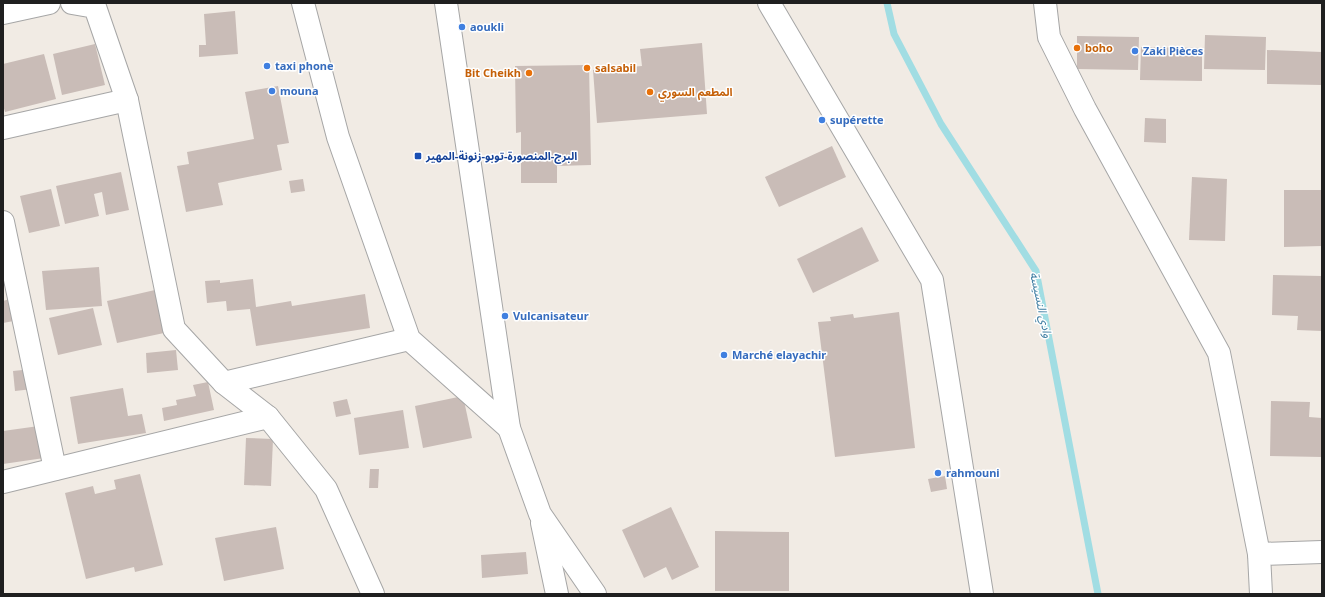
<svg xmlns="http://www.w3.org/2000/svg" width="1325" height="597" viewBox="0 0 1325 597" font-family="'Noto Sans','Noto Sans Arabic',sans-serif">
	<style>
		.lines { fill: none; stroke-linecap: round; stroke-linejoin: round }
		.stream { stroke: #a1dde3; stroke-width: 7 }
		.building { fill: #c9bcb7 }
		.street-casing { stroke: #a6a6a6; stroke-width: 24 }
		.street { stroke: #fff; stroke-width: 22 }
		.shop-dot { fill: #3f7fe0; stroke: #fff; stroke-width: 1.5 }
		.food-dot { fill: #e8710a; stroke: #fff; stroke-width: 1.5 }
		.transit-dot { fill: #1a4fb4; stroke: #fff; stroke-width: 1.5 }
		.labels { text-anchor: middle; stroke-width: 3; stroke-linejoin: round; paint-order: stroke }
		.shop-label { font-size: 11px; font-weight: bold; fill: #366cbe; stroke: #fff; text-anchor: start }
		.food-label { font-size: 11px; font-weight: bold; fill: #c56008; stroke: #fff; text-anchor: start }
		.transit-label { font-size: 11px; font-weight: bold; fill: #164399; stroke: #fff; text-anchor: start }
		.water-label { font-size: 12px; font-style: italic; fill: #3b7ba0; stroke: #fff }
	</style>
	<rect width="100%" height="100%" fill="#f1ebe4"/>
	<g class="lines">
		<!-- stream -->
		<path class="stream" d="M887,3L894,34L941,124L1036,271L1098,594"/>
	</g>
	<!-- building -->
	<g class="building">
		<path d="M235,11L238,54L199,57V45H206L204,14Z"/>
		<path d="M1205,35L1266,37L1265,70L1204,69Z"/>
		<path d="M1077,36L1139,37L1138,70L1077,69Z"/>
		<path d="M702,43L707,114L597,123L593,70L642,66L640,49Z"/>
		<path d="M95,44L105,85L62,95L53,54Z"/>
		<path d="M1141,47L1202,48V81L1140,80Z"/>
		<path d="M1267,50L1322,52V85L1267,84Z"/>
		<path d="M44,54L56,99L5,112L3,105V64Z"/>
		<path d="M589,65L591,165L557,166V183H521V132L516,133L515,66Z"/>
		<path d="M278,86L289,143L277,145L282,170L218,183L223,205L186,212L177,166L189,164L187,152L254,139L245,92Z"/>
		<path d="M1145,118L1166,119V143L1144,142Z"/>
		<path d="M832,146L846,177L779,207L765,177Z"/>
		<path d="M121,172L129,210L106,215L102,192L94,194L99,216L65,224L56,186Z"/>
		<path d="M1192,177L1227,179L1225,241L1189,240Z"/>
		<path d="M303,179L305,191L291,193L289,181Z"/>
		<path d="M51,189L60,226L29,233L20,196Z"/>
		<path d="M1284,190H1322V246L1284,247Z"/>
		<path d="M862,227L879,261L813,293L797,259Z"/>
		<path d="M99,267L102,306L46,310L42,271Z"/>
		<path d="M1273,275L1322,276V331L1297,330L1298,316L1272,315Z"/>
		<path d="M253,279L256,307L291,301L292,306L365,294L370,328L256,346L250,309L227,311L226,301L207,303L205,281L220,280V283Z"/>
		<path d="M155,290L164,333L117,343L107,301Z"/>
		<path d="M13,298L19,320L3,323V301Z"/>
		<path d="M93,308L102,345L58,355L49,318Z"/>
		<path d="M899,312L915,448L835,457L818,322L831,321L830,317L853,314L854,318Z"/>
		<path d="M176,350L178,370L147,373L146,353Z"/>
		<path d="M32,369L33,389L15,391L13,371Z"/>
		<path d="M208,382L214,410L164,421L162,408L177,405L176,400L196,396L193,385Z"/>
		<path d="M123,388L128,416L142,414L146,433L78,444L70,397Z"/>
		<path d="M463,396L472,438L423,448L415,406Z"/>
		<path d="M347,399L351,414L336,417L333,402Z"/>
		<path d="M1271,401L1310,402L1309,417L1322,418V457L1270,456Z"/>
		<path d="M403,410L409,448L359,455L354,418Z"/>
		<path d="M46,425L51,457L3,464V431Z"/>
		<path d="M246,438L273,439L271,486L244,485Z"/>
		<path d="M370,469H379L378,488H369Z"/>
		<path d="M140,474L163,565L135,572L134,567L86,579L65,493L93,486L95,494L116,489L114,480Z"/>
		<path d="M945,476L947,489L931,492L928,479Z"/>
		<path d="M671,507L699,567L672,580L666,567L644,578L622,530Z"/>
		<path d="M276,527L284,569L224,581L215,538Z"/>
		<path d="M715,531L789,532V591H715Z"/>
		<path d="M526,552L528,574L482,578L481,555Z"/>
	</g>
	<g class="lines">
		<defs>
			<g id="street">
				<path d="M72,3L95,7L127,100L174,329L224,383L268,417L326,489L373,594"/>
				<path d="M303,3L338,137L409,339L509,428"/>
				<path d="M446,3L509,428L540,514L595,594"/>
				<path d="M769,3L932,280L982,594"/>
				<path d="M1045,3L1049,37L1085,109L1219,353L1259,554L1261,594"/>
				<path d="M3,13L49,3"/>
				<path d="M3,128L127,100"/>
				<path d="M3,222L55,469"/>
				<path d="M224,383L409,339"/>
				<path d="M3,482L268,417"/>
				<path d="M542,523L557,594"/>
				<path d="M1259,554L1322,552"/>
			</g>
		</defs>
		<!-- street casing -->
		<use href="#street" class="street-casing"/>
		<!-- street -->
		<use href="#street" class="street"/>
	</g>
	<!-- markers -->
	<g class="shop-dot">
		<circle cx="462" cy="27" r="4"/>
		<circle cx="1135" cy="51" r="4"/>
		<circle cx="267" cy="66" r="4"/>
		<circle cx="272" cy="91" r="4"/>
		<circle cx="822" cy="120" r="4"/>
		<circle cx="505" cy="316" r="4"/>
		<circle cx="724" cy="355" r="4"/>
		<circle cx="938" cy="473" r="4"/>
	</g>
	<g class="food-dot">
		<circle cx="1077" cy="48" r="4"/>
		<circle cx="587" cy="68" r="4"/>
		<circle cx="529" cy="73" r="4"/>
		<circle cx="650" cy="92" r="4"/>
	</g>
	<rect class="transit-dot" x="414" y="152" width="8" height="8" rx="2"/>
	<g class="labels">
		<!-- shop labels -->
		<g class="shop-label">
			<text x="470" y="31">aoukli</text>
			<text x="1143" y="55">Zaki Pièces</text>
			<text x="275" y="70">taxi phone</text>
			<text x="280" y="95">mouna</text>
			<text x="830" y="124">supérette</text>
			<text x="513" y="320">Vulcanisateur</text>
			<text x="732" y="359">Marché elayachir</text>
			<text x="946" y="477">rahmouni</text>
		</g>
		<!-- food labels -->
		<g class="food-label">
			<text x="1085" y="52">boho</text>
			<text x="595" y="72">salsabil</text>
			<text x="521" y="77" text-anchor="end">Bit Cheikh</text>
			<text x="658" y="96">المطعم السوري</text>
		</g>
		<!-- transit labels -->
		<g class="transit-label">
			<text x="426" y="160">البرج-المنصورة-توبو-زنونة-المهير</text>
		</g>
		<!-- water labels -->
		<g class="water-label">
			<text transform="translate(1041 305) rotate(78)" y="4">وادي النسيسة</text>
		</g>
	</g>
	<!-- border -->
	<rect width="1325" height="597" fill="none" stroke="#1f1f1f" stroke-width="8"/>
</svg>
